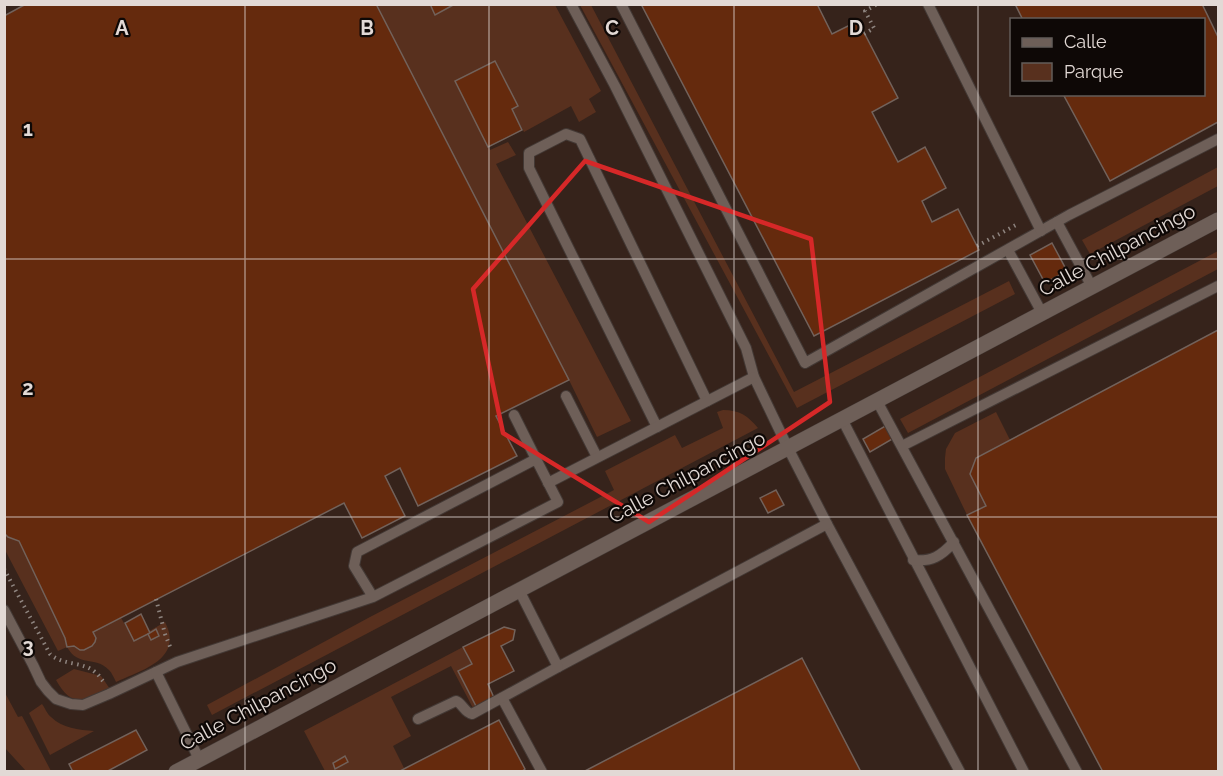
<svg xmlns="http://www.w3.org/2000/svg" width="1223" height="776" viewBox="0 0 1223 776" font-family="Raleway,sans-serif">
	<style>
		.built { fill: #36231b; fill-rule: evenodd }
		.green { fill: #58301e }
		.building { fill: #652a0d; stroke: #72625b; stroke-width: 1.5 }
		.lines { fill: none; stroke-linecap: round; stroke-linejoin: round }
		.service-casing { stroke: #433935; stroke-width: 12 }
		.tertiary-casing { stroke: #433935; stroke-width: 16 }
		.path { stroke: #8e847f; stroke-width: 4; stroke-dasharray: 1.5 4.5; stroke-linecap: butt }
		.service { stroke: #6e5f58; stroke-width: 10 }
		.tertiary { stroke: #6e5f58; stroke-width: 15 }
		.marked { fill: none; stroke: #d62828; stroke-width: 4.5; stroke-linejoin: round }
		.grid { fill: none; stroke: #e2d9d5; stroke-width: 1.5; stroke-opacity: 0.55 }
		.labels { text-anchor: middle; stroke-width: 4.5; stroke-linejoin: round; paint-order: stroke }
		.street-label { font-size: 20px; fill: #e2d9d5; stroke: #0e0806 }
		.grid-label { font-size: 20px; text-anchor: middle; font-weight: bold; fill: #e2d9d5; stroke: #0e0806; stroke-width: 4.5; stroke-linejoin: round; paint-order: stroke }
	</style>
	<rect width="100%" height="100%" fill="#291c17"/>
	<!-- built -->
	<path class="built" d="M5,5H1218V771H5ZM1012,20H1204V94H1012Z"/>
	<!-- green -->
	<g class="green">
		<path d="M376,5H555L601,91L589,99L596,112L579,122L571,106L524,132L512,109L518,106L495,61L455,82L490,150L508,142L516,155L496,164L631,421L597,437L569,380Z"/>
		<path d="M580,5H591L794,392L1009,281L1015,294L797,408Z"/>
		<path d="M1218,167V186L1090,254L1082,240Z"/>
		<path d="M1218,251V269L908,433L900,419Z"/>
		<path d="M723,410C740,410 748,416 758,428L212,715L207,705L370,617L614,490L605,471L675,435L682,448L723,428L717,412Z"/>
		<path d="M996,412L1010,440L976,458L970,474L986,506L967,515L945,469V458L946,449L955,433Z"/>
		<path d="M4,533L8,537L19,541L65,638L74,646L84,650C94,646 98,643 93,632L121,618L134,640L165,622C184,659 142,670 116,682C114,678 112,673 109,670C94,655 79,668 67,647L58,651L5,550Z"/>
		<path d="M463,647L472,664L458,671L477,708L474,710L451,666L391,697L411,736L393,746L404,768L398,771H325L304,731Z"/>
		<path d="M74,669L101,676L110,689C85,701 72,709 56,680Z"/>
		<path d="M4,691L18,717L22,716L51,771H26L5,748Z"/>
		<path d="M42,704C45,708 47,714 51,717C62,728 79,730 94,731L50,755L29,713Z"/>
	</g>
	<!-- building -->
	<g class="building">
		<path d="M26,4H376L569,380L496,416L517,456L418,506L400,468L385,476L405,516L362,538L344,503L93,632L96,638L95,642L92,646L84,650H80L74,646L67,647L65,638L19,541L8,537L4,533V16Z"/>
		<path d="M430,4H455L435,15Z"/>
		<path d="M641,4H817L832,34L858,21L898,98L872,112L898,162L925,147L946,188L922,201L932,222L958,209L979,250L814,336Z"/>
		<path d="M1015,4H1202L1218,37V122L1110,181L1063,94H1204V20H1023Z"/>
		<path d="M495,61L518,106L512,109L522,130L488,147L455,81Z"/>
		<path d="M1052,243L1067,271L1045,283L1030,255Z"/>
		<path d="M1218,330V772H1103L967,515L986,506L970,474L976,458Z"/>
		<path d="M887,425L894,438L870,452L863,439Z"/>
		<path d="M776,490L784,505L768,513L760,498Z"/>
		<path d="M141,614L150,633L134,641L125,623Z"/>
		<path d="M504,627L515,630L513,640L501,646L514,671L488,684L495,700L477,708L458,671L472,664L463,647Z"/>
		<path d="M156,629L159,636L151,640L148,634Z"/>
		<path d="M802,658L861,772H583Z"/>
		<path d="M499,720L525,769L521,772H398Z"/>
		<path d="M136,730L147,750L106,772H73L69,764Z"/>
		<path d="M345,756L348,762L335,769L333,763Z"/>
	</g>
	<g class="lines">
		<defs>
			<g id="service">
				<path d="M571,4L615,86L746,348L754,377L788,448L827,524L960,772"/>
				<path d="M621,4L805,363L1069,215L1218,139"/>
				<path d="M928,4L1041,231"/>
				<path d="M1057,222L1092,287"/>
				<path d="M1008,250L1042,313"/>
				<path d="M566,396L597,457"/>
				<path d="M877,401L1077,772"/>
				<path d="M514,415L536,459"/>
				<path d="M842,419L1024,772"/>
				<path d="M657,427L529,168V153L566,134L580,139L707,401"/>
				<path d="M902,446L1218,286"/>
				<path d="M548,483L754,377"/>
				<path d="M913,560C932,562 941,556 954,542"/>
				<path d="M4,610L33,665L41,682L48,691L56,699L71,704L83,705L109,694L177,662L373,597L558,502L536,459L357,552L354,566L373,597"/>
				<path d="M558,667L827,524"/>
				<path d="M156,672L199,759"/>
				<path d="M502,698L542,772"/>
				<path d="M418,719L456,701C462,703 465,713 472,714L558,667L519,590"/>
			</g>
			<path id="tertiary" d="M176,772L1218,220"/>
		</defs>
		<!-- service casing -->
		<use href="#service" class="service-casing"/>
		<!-- tertiary casing -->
		<use href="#tertiary" class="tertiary-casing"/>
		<!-- path -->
		<g class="path">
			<path d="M864,34L874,28L865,11L877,4"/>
			<path d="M977,246L1016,225L1017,228"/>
			<path d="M4,569L50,654C63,666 84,661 96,673C99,675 101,679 103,681"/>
			<path d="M156,599L165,634L171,649"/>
		</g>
		<!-- service -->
		<use href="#service" class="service"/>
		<!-- tertiary -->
		<use href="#tertiary" class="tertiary"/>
	</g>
	<!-- marked area -->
	<path class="marked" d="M585,161L811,239L830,402L649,522L503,433L473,289Z"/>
	<!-- grid -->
	<path class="grid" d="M245,4V772M489,4V772M734,4V772M978,4V772M4,259H1218M4,517H1218"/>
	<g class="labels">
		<!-- street labels -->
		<g class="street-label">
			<text transform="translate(1117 250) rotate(-28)" y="7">Calle Chilpancingo</text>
			<text transform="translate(687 477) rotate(-28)" y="7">Calle Chilpancingo</text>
			<text transform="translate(258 704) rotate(-28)" y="7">Calle Chilpancingo</text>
		</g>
	</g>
	<g class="grid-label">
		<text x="122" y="35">A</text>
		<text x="367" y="35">B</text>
		<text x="612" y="35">C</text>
		<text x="856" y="35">D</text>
		<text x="28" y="136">1</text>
		<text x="28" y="395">2</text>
		<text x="28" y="653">3</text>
	</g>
	<!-- border -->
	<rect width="1223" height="776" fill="none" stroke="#e2d9d5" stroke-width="12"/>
	<!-- legend -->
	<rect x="1010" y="18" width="195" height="78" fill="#0e0806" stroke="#635c59" stroke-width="1.5"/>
	<rect x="1022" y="38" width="30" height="9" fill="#6e5f58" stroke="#635c59" stroke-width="1.5"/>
	<text x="1064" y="48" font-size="18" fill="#e2d9d5">Calle</text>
	<rect x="1022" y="63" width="30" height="18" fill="#58301e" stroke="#635c59" stroke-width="1.5"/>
	<text x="1064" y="78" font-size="18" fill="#e2d9d5">Parque</text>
</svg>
